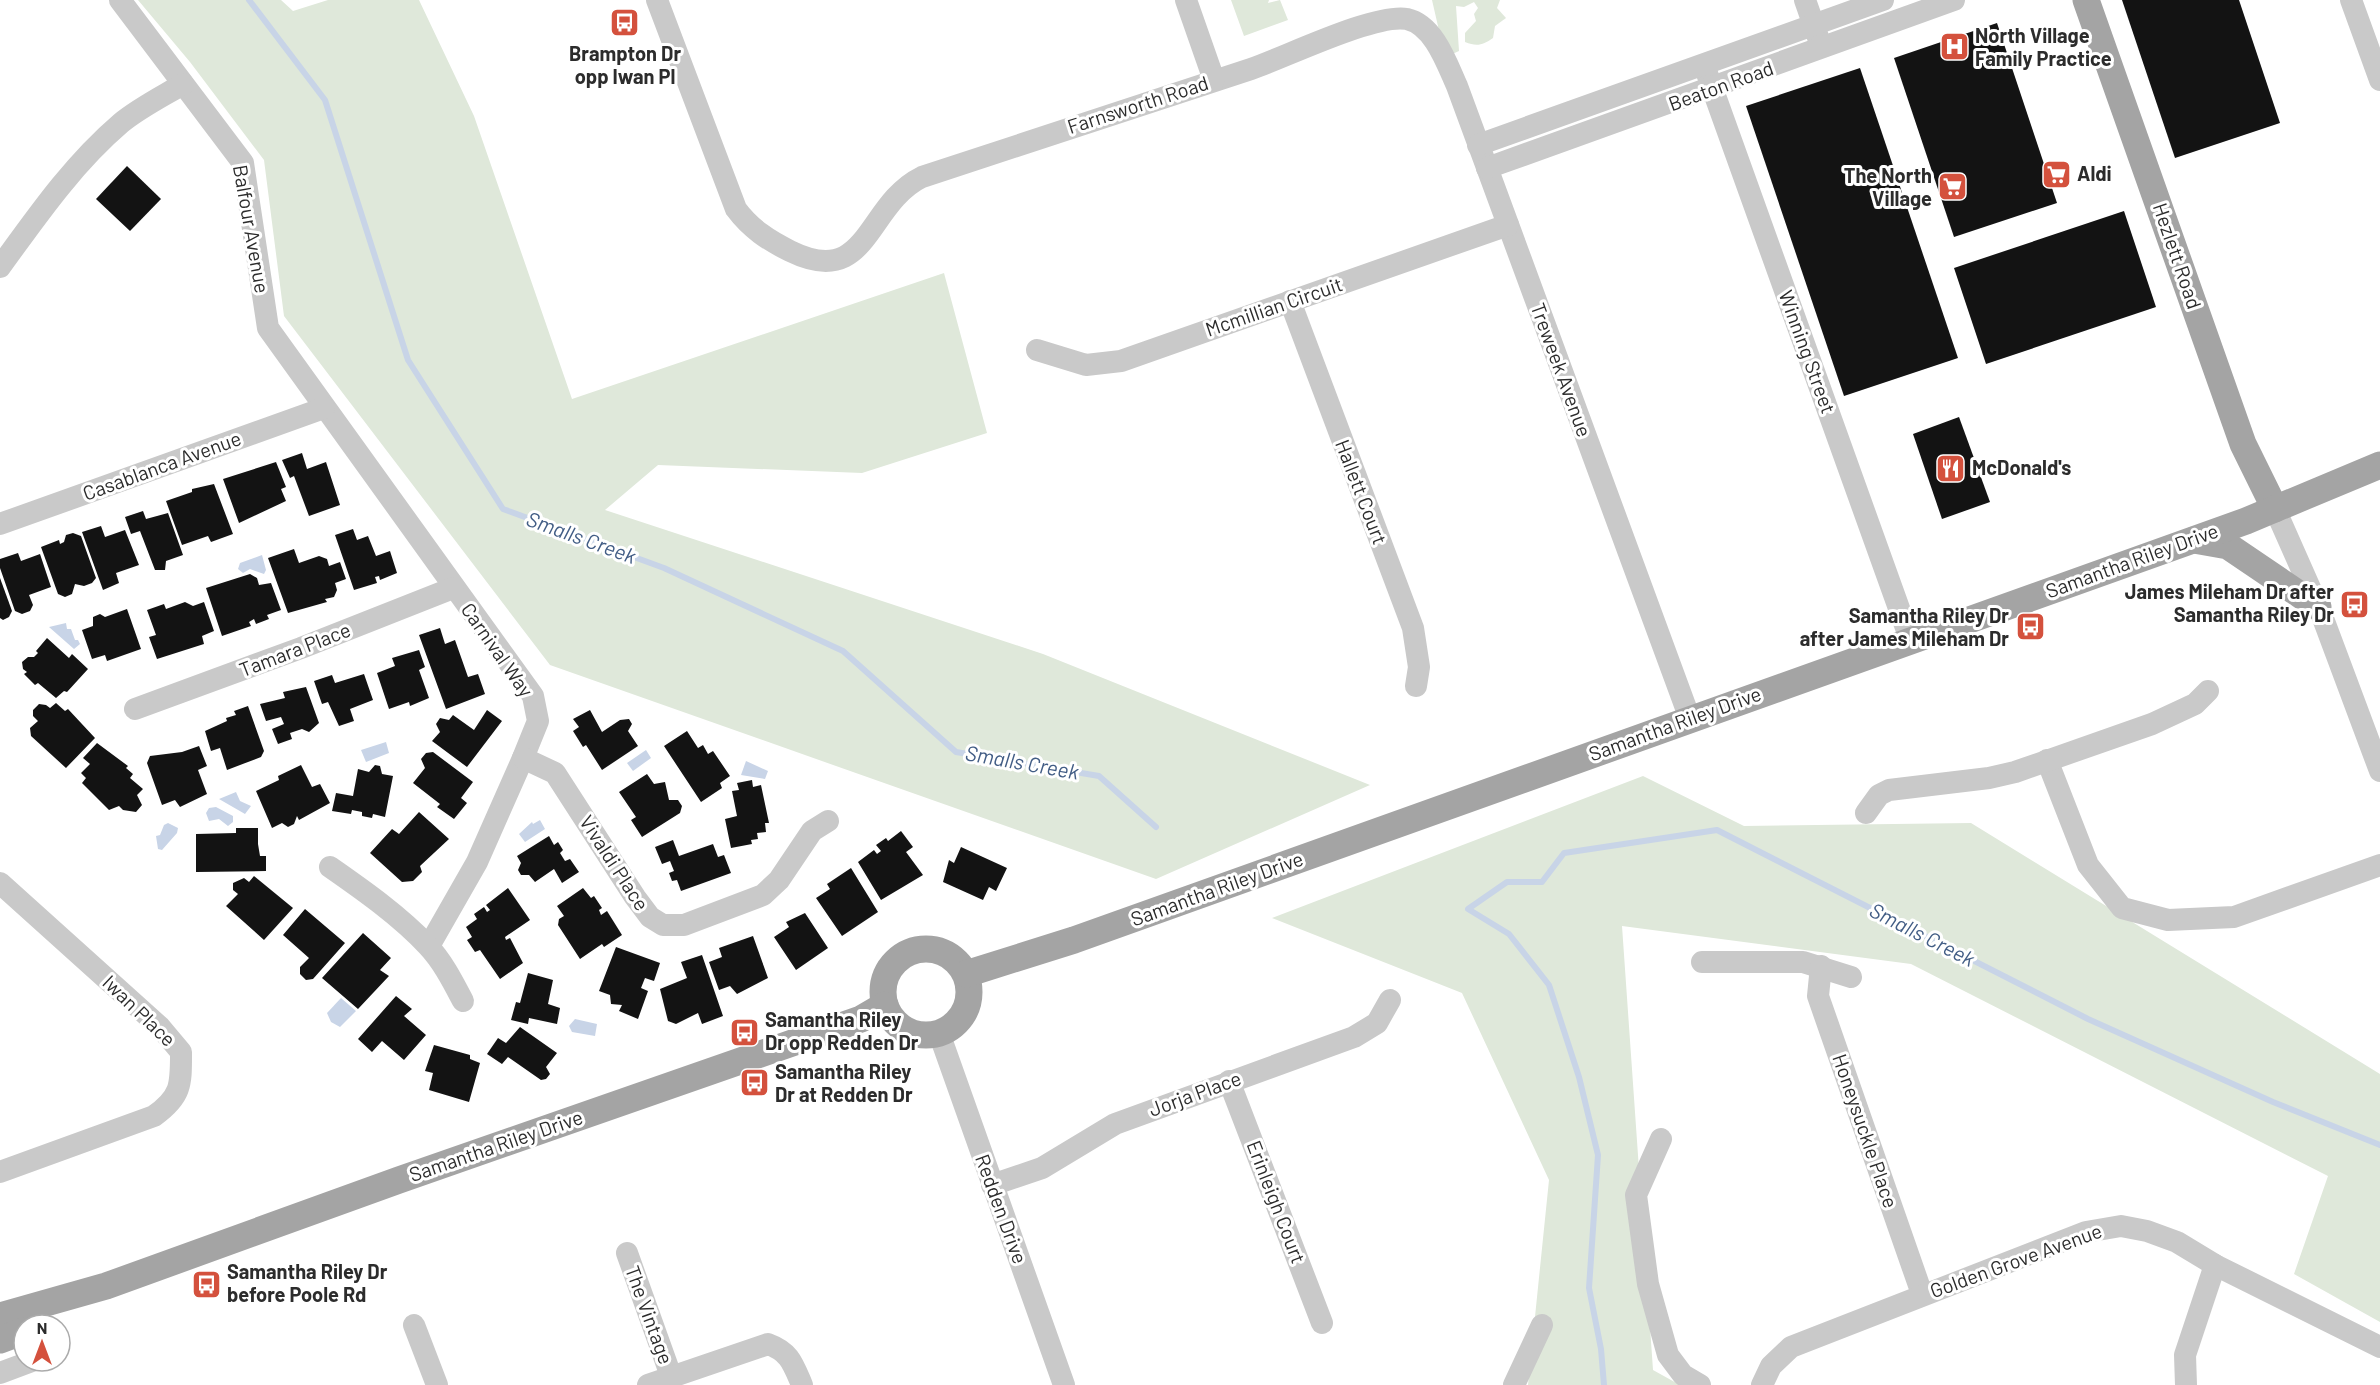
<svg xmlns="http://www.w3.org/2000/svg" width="2380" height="1385" viewBox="0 0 2380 1385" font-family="Barlow,sans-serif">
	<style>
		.green { fill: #dfe8da }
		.water { fill: #c8d4e7 }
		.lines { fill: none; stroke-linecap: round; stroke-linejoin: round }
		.stream { stroke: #c8d4e7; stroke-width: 6 }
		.building { fill: #131313 }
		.minor { stroke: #c9c9c9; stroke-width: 22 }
		.major { stroke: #a4a4a4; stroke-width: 27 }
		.labels { text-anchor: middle; stroke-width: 6; stroke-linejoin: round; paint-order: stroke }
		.poi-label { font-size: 20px; font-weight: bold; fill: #2c2c2c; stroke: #fff; text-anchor: start }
		.street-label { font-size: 20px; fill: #2c2c2c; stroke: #fff }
		.water-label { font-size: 21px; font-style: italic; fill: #425d85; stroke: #fff }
	</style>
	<rect width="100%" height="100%" fill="#fff"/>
	<!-- green -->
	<g class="green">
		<path d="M138,0H281L293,11L328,0H419L474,116L572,399L944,273L987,433L862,473L658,465L605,510L1043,654L1370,785L1156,879L550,665L284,316L264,160L190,62Z"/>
		<path d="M1231,0H1269L1268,3L1280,0L1288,20L1244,36Z"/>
		<path d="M1432,0H1500L1497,8L1506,18L1495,26L1493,38C1483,45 1477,47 1465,42V33L1476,21L1474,14L1478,8L1474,2L1464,7L1456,6L1459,51L1448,56L1443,48Z"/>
		<path d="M1643,776L1744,826L1971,823L2380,1074V1322L2294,1274L2328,1176L1911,964L1622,926L1653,1370L1680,1385H1528L1549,1180L1462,993L1272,918Z"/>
	</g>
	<!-- water -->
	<g class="water">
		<path d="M262,555L266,570L264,574L250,569L243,573L238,569L240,563Z"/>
		<path d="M66,623L67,629H71L75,640H78L80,644L74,649L49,627Z"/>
		<path d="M386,742L389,753L366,762L361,750Z"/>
		<path d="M646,750L651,758L633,771L627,763Z"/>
		<path d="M746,761L768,771L765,779L741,775Z"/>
		<path d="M236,792L240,801L251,806L245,814L219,799Z"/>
		<path d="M216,807L233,816V822L228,826L219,819L209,821L206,813L209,808Z"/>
		<path d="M540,820L545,829L525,842L519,834L532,822L533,824Z"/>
		<path d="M168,823L178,828L177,833L162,850L158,849L156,836L160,835L164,825Z"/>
		<path d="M341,998L356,1011L340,1027L331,1022L327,1013Z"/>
		<path d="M575,1019L597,1024L595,1036L572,1032L569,1026Z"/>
	</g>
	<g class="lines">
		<!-- stream -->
		<g class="stream">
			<path d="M249,0L325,100L408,360L503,509L664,568L843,651L956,752L1099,776L1156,827"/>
			<path d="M1604,1385L1601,1349L1589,1288L1598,1155L1579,1077L1549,985L1509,934L1468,909L1507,882H1542L1564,853L1717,830L2088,1019L2273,1102L2380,1145"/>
		</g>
	</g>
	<!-- building -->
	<g class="building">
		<path d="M2122,0H2239L2280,123L2175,158Z"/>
		<path d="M1997,23L2057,203L1954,237L1894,58Z"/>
		<path d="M1860,68L1958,358L1844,396L1746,106Z"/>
		<path d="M127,166L161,199L130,231L96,199Z"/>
		<path d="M2124,211L2156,307L1986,364L1954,268Z"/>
		<path d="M1959,417L1990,502L1942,519L1913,434Z"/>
		<path d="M302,453L307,469L326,462L340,505L309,516L294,476L290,478L282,460Z"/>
		<path d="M276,462L286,487L281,489L286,501L239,523L223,479Z"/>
		<path d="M214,484L233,534L211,542L208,536L182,545L166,501L192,492V489Z"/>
		<path d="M143,511L146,519L168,513L183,555L166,561L165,570H155L140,531L131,534L125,517Z"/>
		<path d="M101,526L105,537L125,530L139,565L116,573L119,583L103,590L82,532Z"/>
		<path d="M353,529L357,540L368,536L376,556L390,551L397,573L380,580L379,576L375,577L377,583L354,590L335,535Z"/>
		<path d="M73,533L81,536L96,578L92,583L84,586L75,584L72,594L65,597L58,594L41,547L59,540L60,544L64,542L66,535Z"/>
		<path d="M294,549L299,563L319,556L327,559L329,566L340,562L346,579L335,583L337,590L334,597L325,599L327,602L288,613L268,558Z"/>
		<path d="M18,553L21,561L40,554L51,587L29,595L33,605L30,611L22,614L15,611L0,568V559Z"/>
		<path d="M250,574L257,578L259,585L271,583L281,610L267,615L269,619L256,624L254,619L249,622L251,626L222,636L206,588Z"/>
		<path d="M0,578L12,611L9,617L3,620L0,618Z"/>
		<path d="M185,602L193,606L204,602L214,631L202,636L204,644L157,659L149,637L156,635L147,610L164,604L166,609Z"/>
		<path d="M127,609L141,649L107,661L105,655L92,659L82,630L93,626V617L100,614L105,617Z"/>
		<path d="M440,628L445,644L455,640L468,677L478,674L485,694L446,709L419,635Z"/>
		<path d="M47,638L69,658L72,654L88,669L67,692L64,691L56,698L38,683L35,685L24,674L27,672L23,669L22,662L28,657H34L38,653L36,651Z"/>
		<path d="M419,650L425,667L419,670L429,698L410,706L409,702L389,709L377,673L395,666L392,658Z"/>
		<path d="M364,674L373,700L350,709L354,721L339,726L328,702L322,704L314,681L332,675L335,683Z"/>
		<path d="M306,687L319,723L309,732L302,729L290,733L292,739L278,744L272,729L284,724L281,717L266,721L260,704L285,698L283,692Z"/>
		<path d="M56,703L65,711L68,709L95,738L66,768L31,736L30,728L38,721L33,716V710L39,704L46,705L50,708Z"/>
		<path d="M248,706L264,751L261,757L227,770L220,748L211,751L205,731L227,721L226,718L236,715L234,711Z"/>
		<path d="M487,710L502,721L467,767L432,741L440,732L436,724L440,718L449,720L453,715L474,730Z"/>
		<path d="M590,710L602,732L620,720L629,719L632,724L628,731L638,746L602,770L586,745L583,747L573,731L579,727L573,719Z"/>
		<path d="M687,731L698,748L703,745L708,754L713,751L730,776L720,783L722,788L701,802L664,746Z"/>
		<path d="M97,743L128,766L126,768L133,774L130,778L143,789L137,795L142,805L136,812L123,810L119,806L109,810L82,783L86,778L81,773L90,764L83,758Z"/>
		<path d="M199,746L207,766L198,770L207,794L180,807L175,800L162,805L147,763L150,756L182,752Z"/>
		<path d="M433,752L473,782L461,798L467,803L454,819L437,807L440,804L413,783L425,768L421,759L426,753Z"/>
		<path d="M301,765L312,787L320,784L330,803L299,820L297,816L294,824L288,827L282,823L272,828L256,791L279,780L278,776Z"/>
		<path d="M375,765L380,766L382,774L393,776L385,817L373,814L372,818L362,816V812L352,810L351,814L332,811L336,793L353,796L358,769L369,772Z"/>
		<path d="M647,774L654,784L665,782L669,800H678L682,806L680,813L642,837L631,820L636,817L619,792Z"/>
		<path d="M752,780L753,787L761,785L769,823H765L766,832L757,833L758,839L751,840L752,844L731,848L725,819L737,816L732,791L739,790L737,783Z"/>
		<path d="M419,812L449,839L420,866L422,872L413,881L402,882L370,853L392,829L399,834Z"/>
		<path d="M236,828H258V844L260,856H266V871L196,872V834L236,833Z"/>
		<path d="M901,831L913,847L906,852L923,875L881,900L858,862L874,850L877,854L881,851L876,845L886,838L888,841Z"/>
		<path d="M549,836L554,845L558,842L563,850L560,853L565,861L570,859L579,872L562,883L554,869L535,882L529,875H521L518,870L521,863L517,856Z"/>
		<path d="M673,840L679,856L713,844L718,857L724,855L731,873L681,891L677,880L672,881L669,873L674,871L670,861L662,864L655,847Z"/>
		<path d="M961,847L1007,868L996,891L989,887L983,900L943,882L949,860L954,863Z"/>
		<path d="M851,868L878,912L842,936L816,898L830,889L827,884Z"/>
		<path d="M254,876L293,908L264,940L226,906L238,894L233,890V883L244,878L249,882Z"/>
		<path d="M508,888L530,920L505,937L506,940L510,938L523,963L500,979L480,950L475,952L467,940L472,937L466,927L477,919L474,914L484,907L487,912L490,910L486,905Z"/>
		<path d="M583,888L591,898L594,896L602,908L599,910L601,915L607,911L622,935L604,947L602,944L580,959L558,925L559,919L564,916L557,906Z"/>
		<path d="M305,909L345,943L313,979L306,980L300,974V967L309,958L283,935Z"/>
		<path d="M805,913L828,948L796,970L774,937L789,927L786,922Z"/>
		<path d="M363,933L391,958L380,970L389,976L358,1009L322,978Z"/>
		<path d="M753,936L768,978L737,994L730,986L719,990L709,962L722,957L719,948Z"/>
		<path d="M616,947L660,963L654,981L645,978L641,988L648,991L638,1019L619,1011L622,1005L611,1004L610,995L599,991Z"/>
		<path d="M702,955L723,1016L702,1024L698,1013L676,1024L668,1021L660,989L687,978L681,962Z"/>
		<path d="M528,973L553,980L548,1004L560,1008L557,1024L529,1018L528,1024L511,1020L516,1002L520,1003Z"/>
		<path d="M396,996L412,1009L404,1016L426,1035L404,1060L382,1041L372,1052L358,1039Z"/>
		<path d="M520,1027L557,1053L546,1067L550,1074L546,1079L541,1080L508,1057L502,1064L487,1054L498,1038L506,1043Z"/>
		<path d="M434,1045L470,1055V1059L480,1063L469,1102L429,1090L433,1073L425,1071Z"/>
	</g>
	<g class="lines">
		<!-- minor -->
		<g class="minor">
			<path d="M120,0L243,163L268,328L533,696L538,721L523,758L477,862L429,946"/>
			<path d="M657,0L736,209C751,229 768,240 790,251C869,290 865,205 922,177C1032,141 1142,105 1251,69C1286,57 1375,13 1407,19C1434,25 1447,64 1457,86L1690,719"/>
			<path d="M1186,0L1214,80"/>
			<path d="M1805,0L1819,40"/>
			<path d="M2351,0L2380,80"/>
			<path d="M1704,65L1910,639"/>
			<path d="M1478,145L1883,0"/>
			<path d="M1487,168L1954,0"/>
			<path d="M0,267C37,216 73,164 121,123C139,108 163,96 183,84"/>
			<path d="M1290,301L1413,628L1419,667L1416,686"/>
			<path d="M1037,350L1086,365L1121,361L1508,225"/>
			<path d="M2275,509L2321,613L2380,771"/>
			<path d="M0,524L324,408"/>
			<path d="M135,709L301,648L453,588"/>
			<path d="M523,758L555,773L635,897L650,917L663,925H684L763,895L779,880L812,831L828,821"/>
			<path d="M2047,760L2088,865L2122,908L2168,920L2234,917L2380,865"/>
			<path d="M1866,813L1879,795L1889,790L1989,778L2015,772L2152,724L2195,704L2208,691"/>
			<path d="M330,867C363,890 400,916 428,946C443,962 453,982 463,1001"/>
			<path d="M0,883L160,1027L181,1052C181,1084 182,1096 154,1116L0,1172"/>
			<path d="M1702,962H1803L1851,977"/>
			<path d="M1821,966L1818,996L1922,1294"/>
			<path d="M939,1033L1064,1385"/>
			<path d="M1229,1081L1322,1323"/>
			<path d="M1661,1139L1636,1195L1648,1284L1668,1355L1683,1375L1700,1385"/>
			<path d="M992,1185L1042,1168L1115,1124L1354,1037L1377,1023L1390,1000"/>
			<path d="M627,1253L671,1376"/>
			<path d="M414,1325L437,1385"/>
			<path d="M0,1373L32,1361"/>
			<path d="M648,1385L768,1344C790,1352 793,1364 802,1385"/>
			<path d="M1514,1385L1542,1325"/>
			<path d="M1762,1385L1771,1366L1791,1347L2086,1232L2121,1226L2147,1231L2177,1242L2215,1265L2380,1347"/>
			<path d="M2186,1385L2185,1355L2215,1265"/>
		</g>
		<!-- major -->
		<g class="major">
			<path d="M2086,0L2243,444L2275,509"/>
			<path d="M2194,540L2228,546L2318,607"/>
			<circle cx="926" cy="992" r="43"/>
			<path d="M966,974L1074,940L2246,521L2380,465"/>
			<path d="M0,1316L106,1286L399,1180L861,1019L885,1005"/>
			<path d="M0,1340L24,1331"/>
		</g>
	</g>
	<!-- icons -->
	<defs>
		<symbol id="bus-square" viewBox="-11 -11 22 22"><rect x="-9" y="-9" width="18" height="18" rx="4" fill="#d4513d" stroke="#fff"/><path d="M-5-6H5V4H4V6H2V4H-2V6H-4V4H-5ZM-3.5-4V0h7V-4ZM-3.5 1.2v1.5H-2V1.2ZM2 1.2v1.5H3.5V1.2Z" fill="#fff"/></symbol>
		<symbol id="hospital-square" viewBox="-11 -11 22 22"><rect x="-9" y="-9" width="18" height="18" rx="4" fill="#d4513d" stroke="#fff"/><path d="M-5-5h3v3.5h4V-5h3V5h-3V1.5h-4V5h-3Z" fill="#fff"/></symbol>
		<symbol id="supermarket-square" viewBox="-11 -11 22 22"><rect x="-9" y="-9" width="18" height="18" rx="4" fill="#d4513d" stroke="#fff"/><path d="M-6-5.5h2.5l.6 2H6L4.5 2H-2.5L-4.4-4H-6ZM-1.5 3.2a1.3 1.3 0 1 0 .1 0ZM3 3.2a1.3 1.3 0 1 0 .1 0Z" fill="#fff"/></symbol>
		<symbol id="restaurant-square" viewBox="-11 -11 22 22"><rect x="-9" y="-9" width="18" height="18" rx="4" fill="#d4513d" stroke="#fff"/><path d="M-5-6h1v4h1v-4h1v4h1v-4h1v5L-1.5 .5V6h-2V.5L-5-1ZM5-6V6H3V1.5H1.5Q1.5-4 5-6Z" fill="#fff"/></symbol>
	</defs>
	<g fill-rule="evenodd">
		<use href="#bus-square" x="608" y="6" width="33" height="33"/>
		<use href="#hospital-square" x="1938" y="30" width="33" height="33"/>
		<use href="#supermarket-square" x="2040" y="158" width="33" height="33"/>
		<use href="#supermarket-square" x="1936" y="170" width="33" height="33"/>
		<use href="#restaurant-square" x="1934" y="452" width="33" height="33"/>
		<use href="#bus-square" x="2338" y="588" width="33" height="33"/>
		<use href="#bus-square" x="2014" y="610" width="33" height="33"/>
		<use href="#bus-square" x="728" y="1016" width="33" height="33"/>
		<use href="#bus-square" x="738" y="1066" width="33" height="33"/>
		<use href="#bus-square" x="190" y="1268" width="33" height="33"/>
	</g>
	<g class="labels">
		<!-- poi labels -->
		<g class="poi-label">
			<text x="1975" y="43">North Village<tspan x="1975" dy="23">Family Practice</tspan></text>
			<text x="625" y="61" text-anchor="middle">Brampton Dr<tspan x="625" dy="23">opp Iwan Pl</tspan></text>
			<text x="2077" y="181">Aldi</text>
			<text x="1932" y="183" text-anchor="end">The North<tspan x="1932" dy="23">Village</tspan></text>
			<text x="1972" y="475">McDonald's</text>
			<text x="2334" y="599" text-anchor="end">James Mileham Dr after<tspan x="2334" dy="23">Samantha Riley Dr</tspan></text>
			<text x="2009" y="623" text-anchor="end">Samantha Riley Dr<tspan x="2009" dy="23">after James Mileham Dr</tspan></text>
			<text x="765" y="1027">Samantha Riley<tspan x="765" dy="23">Dr opp Redden Dr</tspan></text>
			<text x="775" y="1079">Samantha Riley<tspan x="775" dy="23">Dr at Redden Dr</tspan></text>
			<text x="227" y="1279">Samantha Riley Dr<tspan x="227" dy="23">before Poole Rd</tspan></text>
		</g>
		<!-- street labels -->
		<g class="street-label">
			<text transform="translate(1721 86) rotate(-20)" y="7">Beaton Road</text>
			<text transform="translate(1138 105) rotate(-18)" y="7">Farnsworth Road</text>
			<text transform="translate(251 229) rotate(80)" y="7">Balfour Avenue</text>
			<text transform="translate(2177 256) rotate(71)" y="7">Hezlett Road</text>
			<text transform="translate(1274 307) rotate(-19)" y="7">Mcmillian Circuit</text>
			<text transform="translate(1807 352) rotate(70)" y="7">Winning Street</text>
			<text transform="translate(1561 370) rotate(70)" y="7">Treweek Avenue</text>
			<text transform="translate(162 466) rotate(-20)" y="7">Casablanca Avenue</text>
			<text transform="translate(1361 492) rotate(69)" y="7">Hallett Court</text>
			<text transform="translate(2132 561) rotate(-20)" y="7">Samantha Riley Drive</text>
			<text transform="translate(295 650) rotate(-21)" y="7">Tamara Place</text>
			<text transform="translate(497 650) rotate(55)" y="7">Carnival Way</text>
			<text transform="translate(1675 724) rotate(-20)" y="7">Samantha Riley Drive</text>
			<text transform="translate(614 863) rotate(57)" y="7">Vivaldi Place</text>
			<text transform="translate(1217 889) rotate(-20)" y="7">Samantha Riley Drive</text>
			<text transform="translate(139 1011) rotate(44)" y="7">Iwan Place</text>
			<text transform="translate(1195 1094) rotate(-20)" y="7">Jorja Place</text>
			<text transform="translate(1865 1131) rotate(71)" y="7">Honeysuckle Place</text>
			<text transform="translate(496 1146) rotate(-19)" y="7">Samantha Riley Drive</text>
			<text transform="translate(1276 1202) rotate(69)" y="7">Erinleigh Court</text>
			<text transform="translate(1001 1209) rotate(70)" y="7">Redden Drive</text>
			<text transform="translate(2016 1261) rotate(-20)" y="7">Golden Grove Avenue</text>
			<text transform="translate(649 1315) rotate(70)" y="7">The Vintage</text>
		</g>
		<!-- water labels -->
		<g class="water-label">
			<text transform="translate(581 538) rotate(20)" y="7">Smalls Creek</text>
			<text transform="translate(1022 763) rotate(10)" y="7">Smalls Creek</text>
			<text transform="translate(1922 935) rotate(27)" y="7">Smalls Creek</text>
		</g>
	</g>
	<!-- north arrow -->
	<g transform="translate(42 1343)"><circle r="28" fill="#ffffff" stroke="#ababab" stroke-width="1.5"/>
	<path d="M0-4.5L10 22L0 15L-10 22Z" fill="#d4513d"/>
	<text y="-9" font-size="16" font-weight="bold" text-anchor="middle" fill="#2c2c2c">N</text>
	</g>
</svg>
